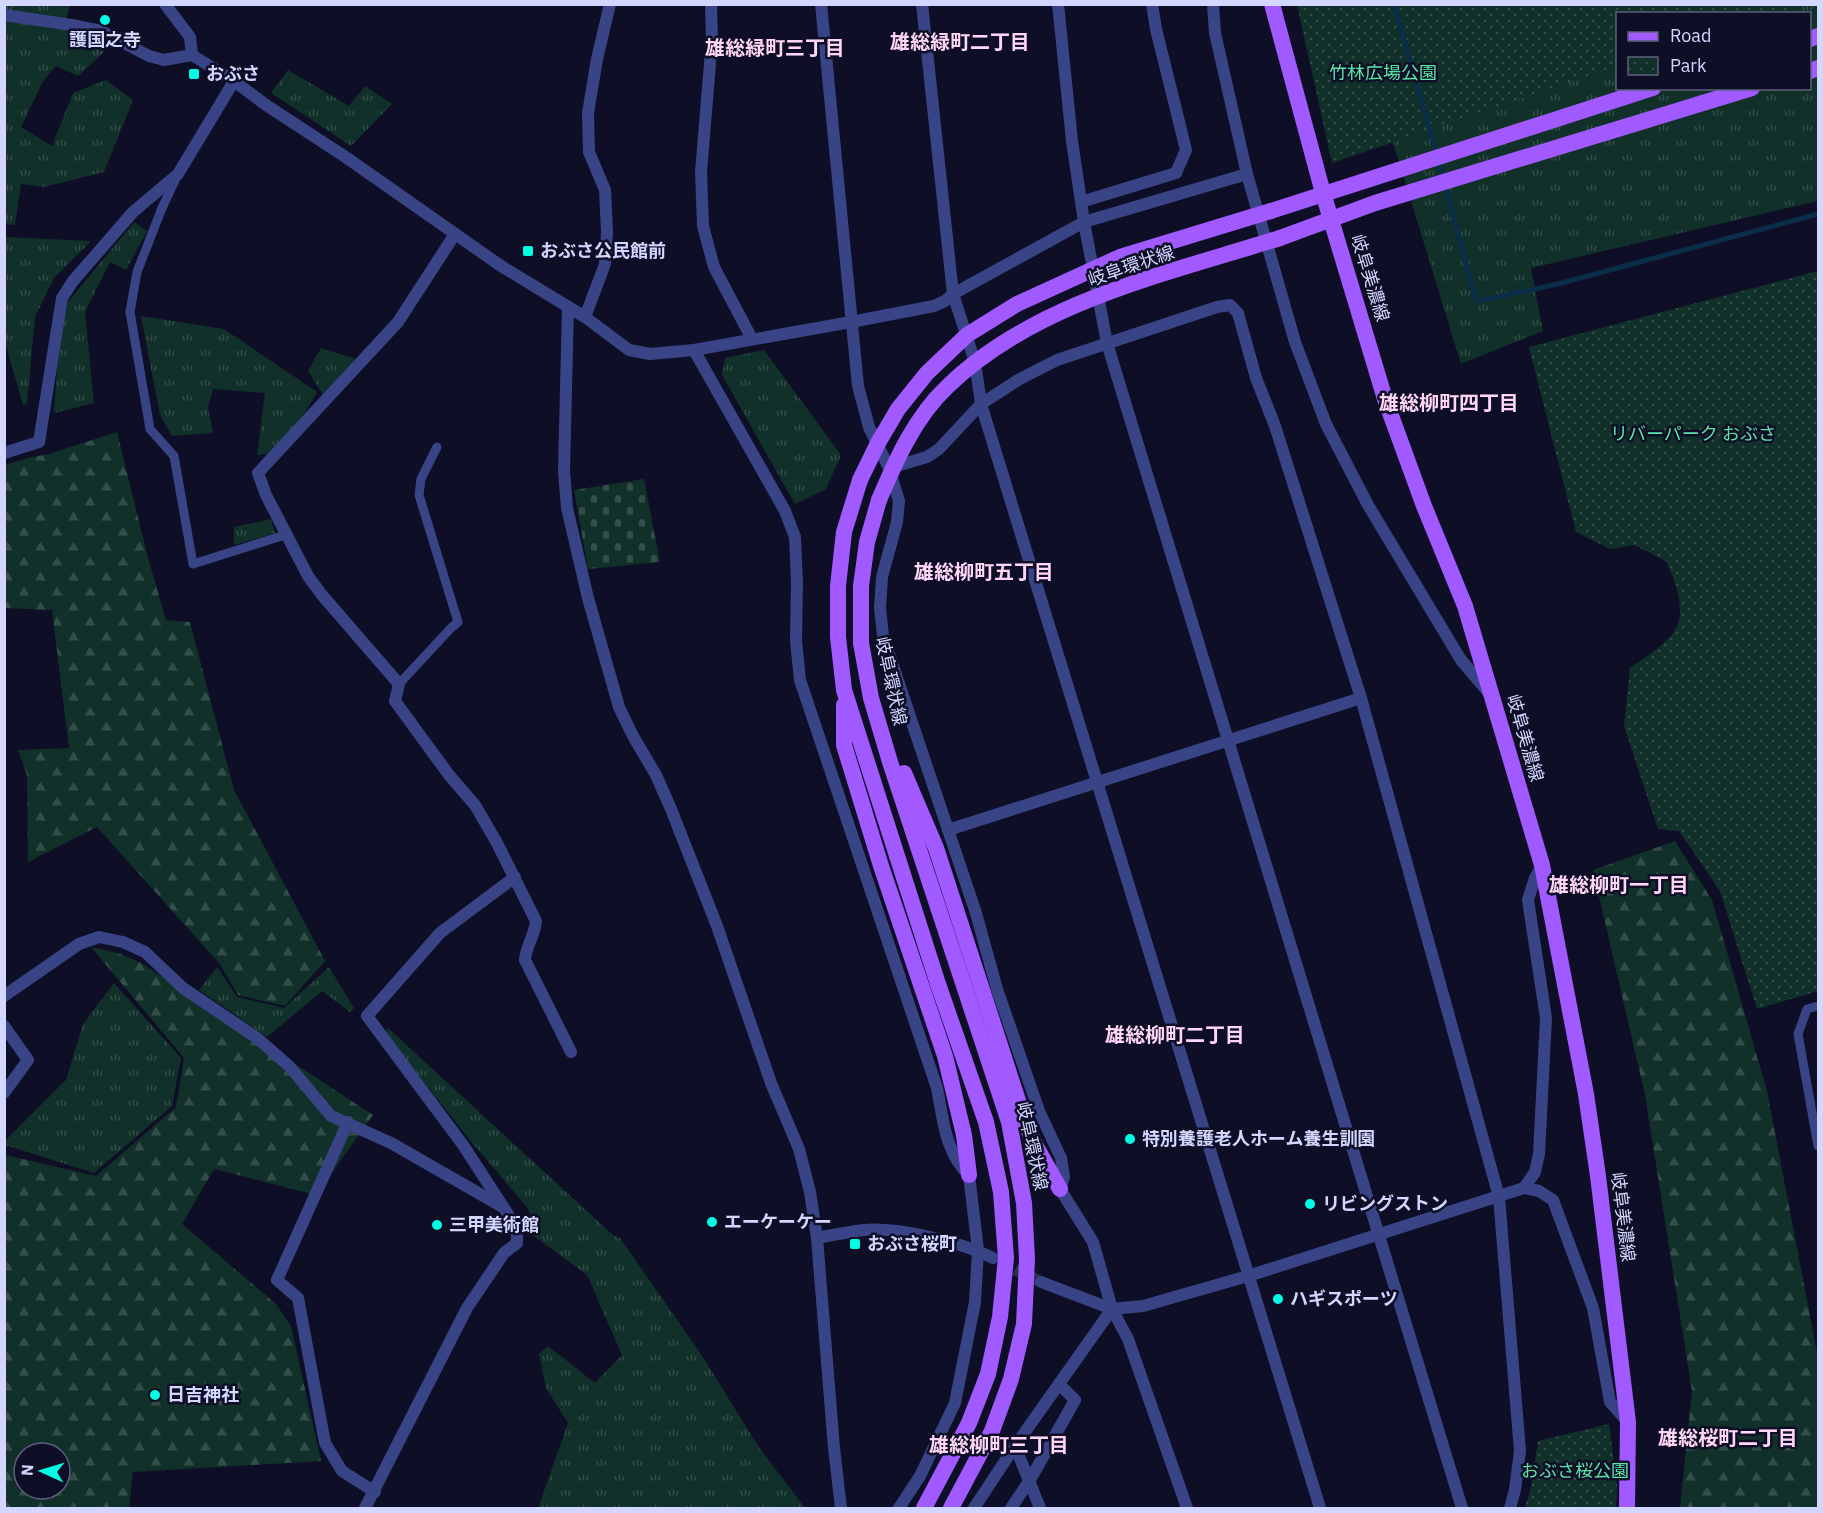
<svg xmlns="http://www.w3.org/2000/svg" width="1823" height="1513" viewBox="0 0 1823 1513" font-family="'IBM Plex Sans','Noto Sans JP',sans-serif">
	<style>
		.grass { fill: url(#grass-tufts); fill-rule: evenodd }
		.forest { fill: url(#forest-firs); fill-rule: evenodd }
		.cemetery { fill: url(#cemetery-stones) }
		.park { fill: url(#park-dots) }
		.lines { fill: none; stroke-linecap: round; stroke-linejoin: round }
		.stream { stroke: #0a2d49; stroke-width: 5 }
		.tertiary-tunnel { stroke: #2c2d47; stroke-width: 12; stroke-dasharray: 12 6; stroke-linecap: butt }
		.service { stroke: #384486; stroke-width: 9 }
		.minor { stroke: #384486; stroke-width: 12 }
		.tertiary { stroke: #384486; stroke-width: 12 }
		.primary { stroke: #a05aff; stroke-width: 16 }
		.primary-bridge { stroke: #a05aff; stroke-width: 16 }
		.poi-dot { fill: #00fee5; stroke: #0e0f26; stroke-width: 2 }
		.labels { text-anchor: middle; stroke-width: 5; stroke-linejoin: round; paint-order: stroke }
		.poi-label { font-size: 18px; font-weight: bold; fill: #d3d7ff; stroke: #0e0f26; text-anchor: start }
		.park-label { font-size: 18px; fill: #5be3a6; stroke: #0e0f26 }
		.street-label { font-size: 18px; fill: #d3d7ff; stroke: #0e0f26 }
		.neighbourhood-label { font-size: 20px; font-weight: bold; fill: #ffd5f8; stroke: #0e0f26 }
	</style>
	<defs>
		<pattern id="grass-tufts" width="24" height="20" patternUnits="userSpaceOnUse" patternTransform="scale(1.5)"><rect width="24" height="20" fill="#113029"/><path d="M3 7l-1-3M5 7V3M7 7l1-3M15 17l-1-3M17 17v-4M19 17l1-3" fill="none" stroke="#334d49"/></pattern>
		<pattern id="forest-firs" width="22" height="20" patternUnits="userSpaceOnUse" patternTransform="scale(1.5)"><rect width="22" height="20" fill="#113029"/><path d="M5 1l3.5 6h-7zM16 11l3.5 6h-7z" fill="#334d49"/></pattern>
		<pattern id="cemetery-stones" width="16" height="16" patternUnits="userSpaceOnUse" patternTransform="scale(1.5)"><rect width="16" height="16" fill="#113029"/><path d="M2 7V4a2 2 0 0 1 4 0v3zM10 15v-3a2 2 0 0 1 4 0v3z" fill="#334d49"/></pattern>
		<pattern id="park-dots" width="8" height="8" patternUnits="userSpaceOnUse" patternTransform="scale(1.5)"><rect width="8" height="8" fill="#113029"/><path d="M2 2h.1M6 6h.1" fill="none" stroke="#334d49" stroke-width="1.8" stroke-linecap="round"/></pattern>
	</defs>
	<rect width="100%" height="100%" fill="#0e0f26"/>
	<!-- grass -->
	<g class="grass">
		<path d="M4,5H70L64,27L109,37L103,53L78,76L56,66L43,81L21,127L52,146L73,93L106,80L133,100L104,172L44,187L21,184L15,225L4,224Z"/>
		<path d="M1324,5H1818V201L1531,268L1543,331L1461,364L1373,77ZM1618,14H1810V88H1618Z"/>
		<path d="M288,70L349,106L365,86L392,104L351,146L271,93Z"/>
		<path d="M134,222L147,231L126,270L110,262L85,312L94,403L54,413L59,340L68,302Z"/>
		<path d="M5,237L91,241L54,278L35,317L27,404L23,405L7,349L5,348Z"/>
		<path d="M141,316L224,329L317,392L300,421L271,453L257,455L265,393L213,389L208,408L213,433L172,436L160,415Z"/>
		<path d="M321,348L356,359L323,395L308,371Z"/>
		<path d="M764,350L841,455L826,489L795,504L722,375L725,358Z"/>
		<path d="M271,519L275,533L234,545V527Z"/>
		<path d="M217,967L237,997L284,1008L329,967L354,1008L350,1012L322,991L267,1037L199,990Z"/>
		<path d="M114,983L181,1058L172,1106L94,1173L5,1145V1141L66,1080L83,1024Z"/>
		<path d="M388,1028L614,1236L620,1238L701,1354L758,1446L805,1508H538L568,1423L546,1388L539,1354L548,1346L595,1383L622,1355L587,1275L531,1234L535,1224L526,1206L470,1140L385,1033Z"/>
	</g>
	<!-- forest -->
	<g class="forest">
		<path d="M117,432L148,558L166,620L190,622L234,790L325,961L285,1006L238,995L219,963L97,827L28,862L27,775L18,750L69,748L52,610L5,608V465L32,457L49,454Z"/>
		<path d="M1675,841L1712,900L1767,1091L1818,1358V1508H1680L1692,1391L1645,1095L1593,870Z"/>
		<path d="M91,947L118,953L141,963L373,1115L316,1195L214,1169L182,1224L276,1304L291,1326L321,1461L133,1472L129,1508H5V1155L96,1176L176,1107L184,1058ZM24,1453H60V1489H24Z"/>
	</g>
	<!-- cemetery -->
	<path class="cemetery" d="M644,479L660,562L588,569L574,490Z"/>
	<!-- park -->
	<g class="park">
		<path d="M1297,5V4L1801,5L1775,14H1618L1617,66L1332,163Z"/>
		<path d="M1818,271V991L1757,1009L1720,891L1679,831L1658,829L1624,726L1630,668C1643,659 1660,648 1671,636C1689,616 1676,582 1666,561L1634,545L1610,549L1576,532L1529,347Z"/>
		<path d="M1609,1424L1617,1485L1616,1508H1525L1531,1487L1538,1441Z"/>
	</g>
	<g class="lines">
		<!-- stream -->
		<path class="stream" d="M1394,4L1430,130L1475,297L1478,301L1558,284L1818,214"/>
		<!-- tertiary-tunnel -->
		<path class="tertiary-tunnel" d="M999,1261L1041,1282"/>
		<!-- service -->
		<g class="service">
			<path d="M177,176L162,208L137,272L130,312L150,429L174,456L193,564L288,534"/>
			<path d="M399,684L450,629L458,622L419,495L421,479L437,447"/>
			<path d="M1818,1006L1807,1009L1798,1034L1818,1146"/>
		</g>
		<!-- minor -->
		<g class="minor">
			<path d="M165,4L190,37L192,55"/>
			<path d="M711,4L712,39L701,172L703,226L714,267L752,339"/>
			<path d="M821,4L858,386L869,427L889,468L899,501L897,522L882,577L880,608L883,636L976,913L997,989L1039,1111L1061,1158L1064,1177L1060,1189L1093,1242L1112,1309L1128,1339L1187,1508"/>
			<path d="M922,4L953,294L975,362L981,404L1320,1508"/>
			<path d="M1058,4L1072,141L1084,222L1107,343L1462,1508"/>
			<path d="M4,15L72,25L101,31L149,56L164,60L192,55L234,81L266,105L347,158L501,266L585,317L629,350L650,354L694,350L851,322L934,306L945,301L953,294L1084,222L1247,174"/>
			<path d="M1081,202L1176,173L1186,150L1156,29L1152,4"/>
			<path d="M455,234L398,322L258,473L266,495L308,576L322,595L399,684L395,701L449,775L475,805L497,843L536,921C535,936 526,945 525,960L571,1052"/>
			<path d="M568,307L564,471L567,508L588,598L619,707L633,736L656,775L671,809L717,926L771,1083L799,1149L810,1192L817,1238L834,1448L841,1508"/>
			<path d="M585,317L605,264L607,232L605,190L589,152L588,113L597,59L610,4"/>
			<path d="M694,350L785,511L795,537L797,583L796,641L800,680L937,1088C943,1118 945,1153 969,1175L978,1250L975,1302L955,1403L920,1476L899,1508"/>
			<path d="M4,453L39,442L62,298L73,281L133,212L178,174L234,81"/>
			<path d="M890,468L927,457L939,449L981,404L1018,380L1057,360L1217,307L1230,305L1238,313L1256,378L1275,426L1361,698L1499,1197L1520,1451L1515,1490L1510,1508"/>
			<path d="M948,830L1361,698"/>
			<path d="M4,996L79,944L99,937L123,942L145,952L183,988L257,1038L290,1067L331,1116L391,1143L501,1206"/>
			<path d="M4,1026L28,1060L4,1093"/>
			<path d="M348,1122L277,1280L298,1298L325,1443L342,1471L375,1492"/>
			<path d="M1524,1188L1539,1191L1553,1200L1593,1308L1610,1402L1628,1422"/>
			<path d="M1015,1446L1040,1508"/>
			<path d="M365,1508L467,1308L504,1253L517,1243V1228L463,1145L367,1016L440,933L515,877"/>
			<path d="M974,1508L1015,1446L1112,1309"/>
			<path d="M1011,1508L1030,1480L1075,1400L1059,1384"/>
		</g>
		<!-- tertiary -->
		<g class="tertiary">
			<path d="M1213,4L1215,33L1247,174L1295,342L1326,424L1368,505L1461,660L1489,693"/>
			<path d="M817,1238C832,1235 848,1232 863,1230C898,1227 961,1242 993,1258"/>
			<path d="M1041,1282L1112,1309L1143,1306L1248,1276L1524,1188L1535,1172L1539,1154L1546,1018L1528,900L1535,878L1542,865"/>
		</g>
		<!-- primary -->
		<g class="primary">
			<path d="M1272,4L1323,193L1385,399L1424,506L1465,606L1542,865L1586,1094L1598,1176L1628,1422L1627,1508"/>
			<path d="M1810,39L1818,36"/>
			<path d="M1810,71L1818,68"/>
			<path d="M1271,211L1653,88"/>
			<path d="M1280,238L1375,203L1752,88"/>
			<path d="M860,480L844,532L838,586V637L844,690L938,984L986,1122L1001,1192L1006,1258L1000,1317L988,1374L969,1423L924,1508"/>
			<path d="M879,500L867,542L861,586V643L871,698L890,762L1009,1122L1024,1203L1027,1259L1024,1324L1011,1379L992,1431L951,1508"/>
			<path d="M844,705V745L881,866L945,1056L964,1135L969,1175"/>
			<path d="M904,773L936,848L1025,1122L1035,1145L1060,1189"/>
		</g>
		<!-- primary-bridge -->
		<g class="primary-bridge">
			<path d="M860,480L878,443L898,409L927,373L967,335L1017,304L1120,257L1271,211"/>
			<path d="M879,500C896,460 915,417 947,387C1034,302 1166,274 1280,238"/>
		</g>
	</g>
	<!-- markers -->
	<g class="poi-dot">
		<circle cx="105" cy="20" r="6"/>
		<rect x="188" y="68" width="12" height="12" rx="3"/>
		<rect x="522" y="245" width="12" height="12" rx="3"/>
		<circle cx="1130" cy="1139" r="6"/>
		<circle cx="1310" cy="1204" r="6"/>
		<circle cx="712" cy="1222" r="6"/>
		<circle cx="437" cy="1225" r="6"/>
		<rect x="849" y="1238" width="12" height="12" rx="3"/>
		<circle cx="1278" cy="1299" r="6"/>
		<circle cx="155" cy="1395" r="6"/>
	</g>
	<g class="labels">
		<!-- poi labels -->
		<g class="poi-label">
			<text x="105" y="46" text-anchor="middle">護国之寺</text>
			<text x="206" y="80">おぶさ</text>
			<text x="540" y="257">おぶさ公民館前</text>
			<text x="1142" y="1145">特別養護老人ホーム養生訓園</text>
			<text x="1322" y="1210">リビングストン</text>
			<text x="724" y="1228">エーケーケー</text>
			<text x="449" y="1231">三甲美術館</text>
			<text x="867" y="1250">おぶさ桜町</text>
			<text x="1290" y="1305">ハギスポーツ</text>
			<text x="167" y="1401">日吉神社</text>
		</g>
		<!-- park labels -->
		<g class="park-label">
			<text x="1383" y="79">竹林広場公園</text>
			<text x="1693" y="440">リバーパーク おぶさ</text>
			<text x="1575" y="1477">おぶさ桜公園</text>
		</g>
		<!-- street labels -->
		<g class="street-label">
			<text transform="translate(1131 266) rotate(-19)" y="6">岐阜環状線</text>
			<text transform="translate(1370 278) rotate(73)" y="6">岐阜美濃線</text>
			<text transform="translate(891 681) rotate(78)" y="6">岐阜環状線</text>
			<text transform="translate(1525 738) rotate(74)" y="6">岐阜美濃線</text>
			<text transform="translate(1032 1146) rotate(78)" y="6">岐阜環状線</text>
			<text transform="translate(1623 1217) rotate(83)" y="6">岐阜美濃線</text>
		</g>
		<!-- neighbourhood labels -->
		<g class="neighbourhood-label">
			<text x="960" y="49">雄総緑町二丁目</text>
			<text x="775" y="55">雄総緑町三丁目</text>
			<text x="1449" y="410">雄総柳町四丁目</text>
			<text x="984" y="579">雄総柳町五丁目</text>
			<text x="1619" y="892">雄総柳町一丁目</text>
			<text x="1175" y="1042">雄総柳町二丁目</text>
			<text x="1728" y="1445">雄総桜町二丁目</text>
			<text x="999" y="1452">雄総柳町三丁目</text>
		</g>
	</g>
	<!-- border -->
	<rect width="1823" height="1513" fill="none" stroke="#d3d7ff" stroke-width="12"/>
	<!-- legend -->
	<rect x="1616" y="12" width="195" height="78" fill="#0e0f26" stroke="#5d5f7d" stroke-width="1.5"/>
	<rect x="1628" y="32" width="30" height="9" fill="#a05aff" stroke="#5d5f7d" stroke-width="1.5"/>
	<text x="1670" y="42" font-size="18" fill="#d3d7ff">Road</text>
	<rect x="1628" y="57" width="30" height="18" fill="url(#park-dots)" stroke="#5d5f7d" stroke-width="1.5"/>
	<text x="1670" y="72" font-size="18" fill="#d3d7ff">Park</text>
	<!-- north arrow -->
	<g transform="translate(42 1471) rotate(274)"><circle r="28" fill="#0e0f26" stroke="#5d5f7d" stroke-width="1.5"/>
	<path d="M0-4.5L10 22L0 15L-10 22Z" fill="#00fee5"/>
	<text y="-9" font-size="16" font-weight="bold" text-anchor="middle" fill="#d3d7ff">N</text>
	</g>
</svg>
